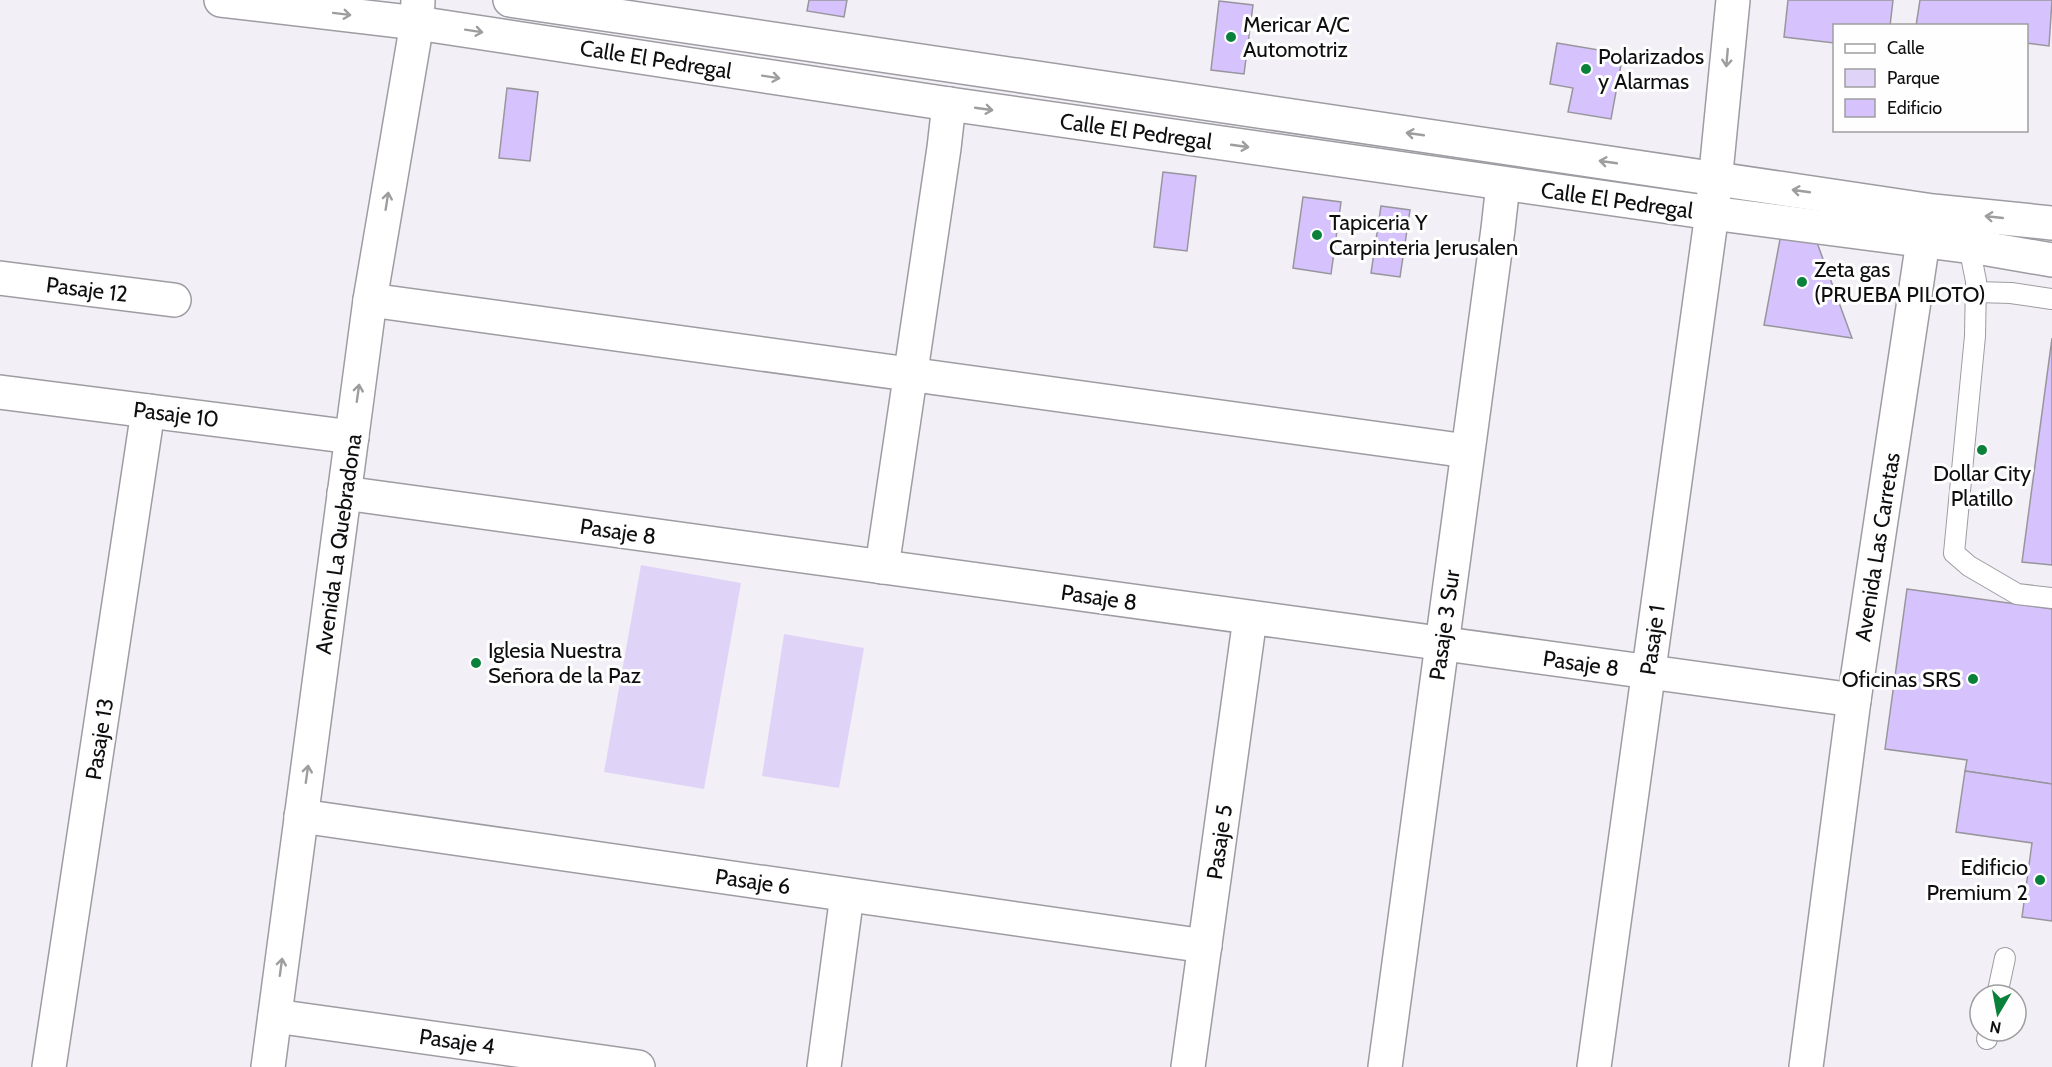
<svg xmlns="http://www.w3.org/2000/svg" width="2052" height="1067" viewBox="0 0 2052 1067" font-family="Cabin,sans-serif">
	<style>
		.green { fill: #dfd4f7 }
		.building { fill: #d6c3fd; stroke: #98969c; stroke-width: 1.5 }
		.lines { fill: none; stroke-linecap: round; stroke-linejoin: round }
		.lane-casing { stroke: #9e9ca2; stroke-width: 22 }
		.street-casing { stroke: #9e9ca2; stroke-width: 36 }
		.secondary-casing { stroke: #9e9ca2; stroke-width: 36 }
		.lane { stroke: #fff; stroke-width: 20 }
		.street { stroke: #fff; stroke-width: 33 }
		.secondary { stroke: #fff; stroke-width: 33 }
		.oneway { stroke: #9f9e9f }
		.poi-dot { fill: #0a813a; stroke: #fefefe; stroke-width: 2 }
		.labels { text-anchor: middle; stroke-width: 6; stroke-linejoin: round; paint-order: stroke }
		.poi-label { font-size: 22px; fill: #0e0d0f; stroke: #fefefe; text-anchor: start }
		.street-label { font-size: 22px; fill: #0e0d0f; stroke: #fefefe }
	</style>
	<rect width="100%" height="100%" fill="#f2f0f6"/>
	<!-- green -->
	<g class="green">
		<path d="M641,565L741,583L704,789L604,772Z"/>
		<path d="M784,634L864,648L839,788L762,776Z"/>
	</g>
	<!-- building -->
	<g class="building">
		<path d="M809,0H847L844,17L807,11Z"/>
		<path d="M1788,0H1893L1890,26H1834V43L1784,37Z"/>
		<path d="M1920,0H2052L2049,46L2026,43V26H1916Z"/>
		<path d="M1219,1L1253,5L1244,74L1211,70Z"/>
		<path d="M1557,43L1623,54L1611,119L1568,112L1573,88L1550,84Z"/>
		<path d="M507,88L538,92L530,161L499,158Z"/>
		<path d="M1163,172L1196,176L1187,251L1154,247Z"/>
		<path d="M1303,197L1341,202L1331,274L1293,268Z"/>
		<path d="M1381,206L1410,210L1400,277L1371,273Z"/>
		<path d="M1781,234L1816,240L1852,338L1764,325Z"/>
		<path d="M2052,338V565L2022,562Z"/>
		<path d="M1907,589L2052,609V784L1965,771L1967,760L1885,749Z"/>
		<path d="M1965,771L2052,784V921L2022,917L2032,843L1956,832Z"/>
	</g>
	<g class="lines">
		<defs>
			<g id="lane">
				<path d="M1969,246L1976,281L1975,336L1954,553L1969,566L2017,594L2052,598"/>
				<path d="M1976,292L2011,293L2052,299"/>
				<path d="M1997,995L2005,958"/>
				<path d="M1987,1039L1989,1031"/>
			</g>
			<g id="street">
				<path d="M0,278L174,300"/>
				<path d="M370,300L1467,451"/>
				<path d="M0,392L352,437"/>
				<path d="M344,493L1854,700"/>
				<path d="M882,567L944,148L949,104"/>
				<path d="M301,816L1205,946"/>
				<path d="M275,1016L638,1067"/>
				<path d="M49,1067L148,411"/>
				<path d="M268,1067L370,300L417,23L418,0"/>
				<path d="M824,1067L847,895"/>
				<path d="M1188,1067L1250,618"/>
				<path d="M1385,1067L1498,229L1503,184"/>
				<path d="M1594,1067L1712,213L1733,0"/>
				<path d="M1806,1067L1854,700L1923,241"/>
			</g>
			<g id="secondary">
				<path d="M221,0L417,23L949,104L1712,213L1988,249L2052,260"/>
				<path d="M510,0L1933,211L2052,223"/>
			</g>
		</defs>
		<!-- lane casing -->
		<use href="#lane" class="lane-casing"/>
		<!-- street casing -->
		<use href="#street" class="street-casing"/>
		<!-- secondary casing -->
		<use href="#secondary" class="secondary-casing"/>
		<!-- lane -->
		<use href="#lane" class="lane"/>
		<!-- street -->
		<use href="#street" class="street"/>
		<!-- secondary -->
		<use href="#secondary" class="secondary"/>
	</g>
	<!-- one-way arrows -->
	<defs><path id="oneway-shaft" d="M-6 0H5M1.5-3L5.5 0L1.5 3" fill="none" stroke-width="1.6" stroke-linecap="round" stroke-linejoin="round" transform="scale(1.5)"/></defs>
	<g class="oneway">
		<use href="#oneway-shaft" transform="translate(342 14) rotate(7)"/>
		<use href="#oneway-shaft" transform="translate(474 31) rotate(9)"/>
		<use href="#oneway-shaft" transform="translate(1727 58) rotate(95)"/>
		<use href="#oneway-shaft" transform="translate(771 77) rotate(9)"/>
		<use href="#oneway-shaft" transform="translate(984 109) rotate(8)"/>
		<use href="#oneway-shaft" transform="translate(1415 134) rotate(-172)"/>
		<use href="#oneway-shaft" transform="translate(1240 146) rotate(8)"/>
		<use href="#oneway-shaft" transform="translate(1608 162) rotate(-172)"/>
		<use href="#oneway-shaft" transform="translate(1801 191) rotate(-172)"/>
		<use href="#oneway-shaft" transform="translate(387 201) rotate(-81)"/>
		<use href="#oneway-shaft" transform="translate(1994 217) rotate(-174)"/>
		<use href="#oneway-shaft" transform="translate(358 393) rotate(-82)"/>
		<use href="#oneway-shaft" transform="translate(307 774) rotate(-82)"/>
		<use href="#oneway-shaft" transform="translate(281 967) rotate(-82)"/>
	</g>
	<!-- markers -->
	<g class="poi-dot">
		<circle cx="1231" cy="37" r="6"/>
		<circle cx="1586" cy="69" r="6"/>
		<circle cx="1317" cy="235" r="6"/>
		<circle cx="1802" cy="282" r="6"/>
		<circle cx="1982" cy="450" r="6"/>
		<circle cx="476" cy="663" r="6"/>
		<circle cx="1973" cy="679" r="6"/>
		<circle cx="2040" cy="880" r="6"/>
	</g>
	<g class="labels">
		<!-- poi labels -->
		<g class="poi-label">
			<text x="1243" y="32">Mericar A/C<tspan x="1243" dy="25">Automotriz</tspan></text>
			<text x="1598" y="64">Polarizados<tspan x="1598" dy="25">y Alarmas</tspan></text>
			<text x="1329" y="230">Tapiceria Y<tspan x="1329" dy="25">Carpinteria Jerusalen</tspan></text>
			<text x="1814" y="277">Zeta gas<tspan x="1814" dy="25">(PRUEBA PILOTO)</tspan></text>
			<text x="1982" y="481" text-anchor="middle">Dollar City<tspan x="1982" dy="25">Platillo</tspan></text>
			<text x="488" y="658">Iglesia Nuestra<tspan x="488" dy="25">Señora de la Paz</tspan></text>
			<text x="1961" y="687" text-anchor="end">Oficinas SRS</text>
			<text x="2028" y="875" text-anchor="end">Edificio<tspan x="2028" dy="25">Premium 2</tspan></text>
		</g>
		<!-- street labels -->
		<g class="street-label">
			<text transform="translate(656 59) rotate(9)" y="8">Calle El Pedregal</text>
			<text transform="translate(1136 131) rotate(8)" y="8">Calle El Pedregal</text>
			<text transform="translate(1617 200) rotate(8)" y="8">Calle El Pedregal</text>
			<text transform="translate(87 289) rotate(7)" y="8">Pasaje 12</text>
			<text transform="translate(176 414) rotate(7)" y="8">Pasaje 10</text>
			<text transform="translate(618 531) rotate(8)" y="8">Pasaje 8</text>
			<text transform="translate(338 544) rotate(-82)" y="8">Avenida La Quebradona</text>
			<text transform="translate(1877 547) rotate(-81)" y="8">Avenida Las Carretas</text>
			<text transform="translate(1099 597) rotate(8)" y="8">Pasaje 8</text>
			<text transform="translate(1444 625) rotate(-82)" y="8">Pasaje 3 Sur</text>
			<text transform="translate(1652 640) rotate(-82)" y="8">Pasaje 1</text>
			<text transform="translate(1581 663) rotate(8)" y="8">Pasaje 8</text>
			<text transform="translate(99 739) rotate(-81)" y="8">Pasaje 13</text>
			<text transform="translate(1219 842) rotate(-82)" y="8">Pasaje 5</text>
			<text transform="translate(753 881) rotate(8)" y="8">Pasaje 6</text>
			<text transform="translate(457 1041) rotate(8)" y="8">Pasaje 4</text>
		</g>
	</g>
	<!-- legend -->
	<rect x="1833" y="24" width="195" height="108" fill="#fefefe" stroke="#9e9e9e" stroke-width="1.5"/>
	<rect x="1845" y="44" width="30" height="9" fill="#ffffff" stroke="#9e9e9e" stroke-width="1.5"/>
	<text x="1887" y="54" font-size="18" fill="#0e0d0f">Calle</text>
	<rect x="1845" y="69" width="30" height="18" fill="#dfd4f7" stroke="#9e9e9e" stroke-width="1.5"/>
	<text x="1887" y="84" font-size="18" fill="#0e0d0f">Parque</text>
	<rect x="1845" y="99" width="30" height="18" fill="#d6c3fd" stroke="#9e9e9e" stroke-width="1.5"/>
	<text x="1887" y="114" font-size="18" fill="#0e0d0f">Edificio</text>
	<!-- north arrow -->
	<g transform="translate(1998 1013) rotate(190)"><circle r="28" fill="#fefefe" stroke="#9e9e9e" stroke-width="1.5"/>
	<path d="M0-4.5L10 22L0 15L-10 22Z" fill="#0a813a"/>
	<text y="-9" font-size="16" font-weight="bold" text-anchor="middle" fill="#0e0d0f">N</text>
	</g>
</svg>
